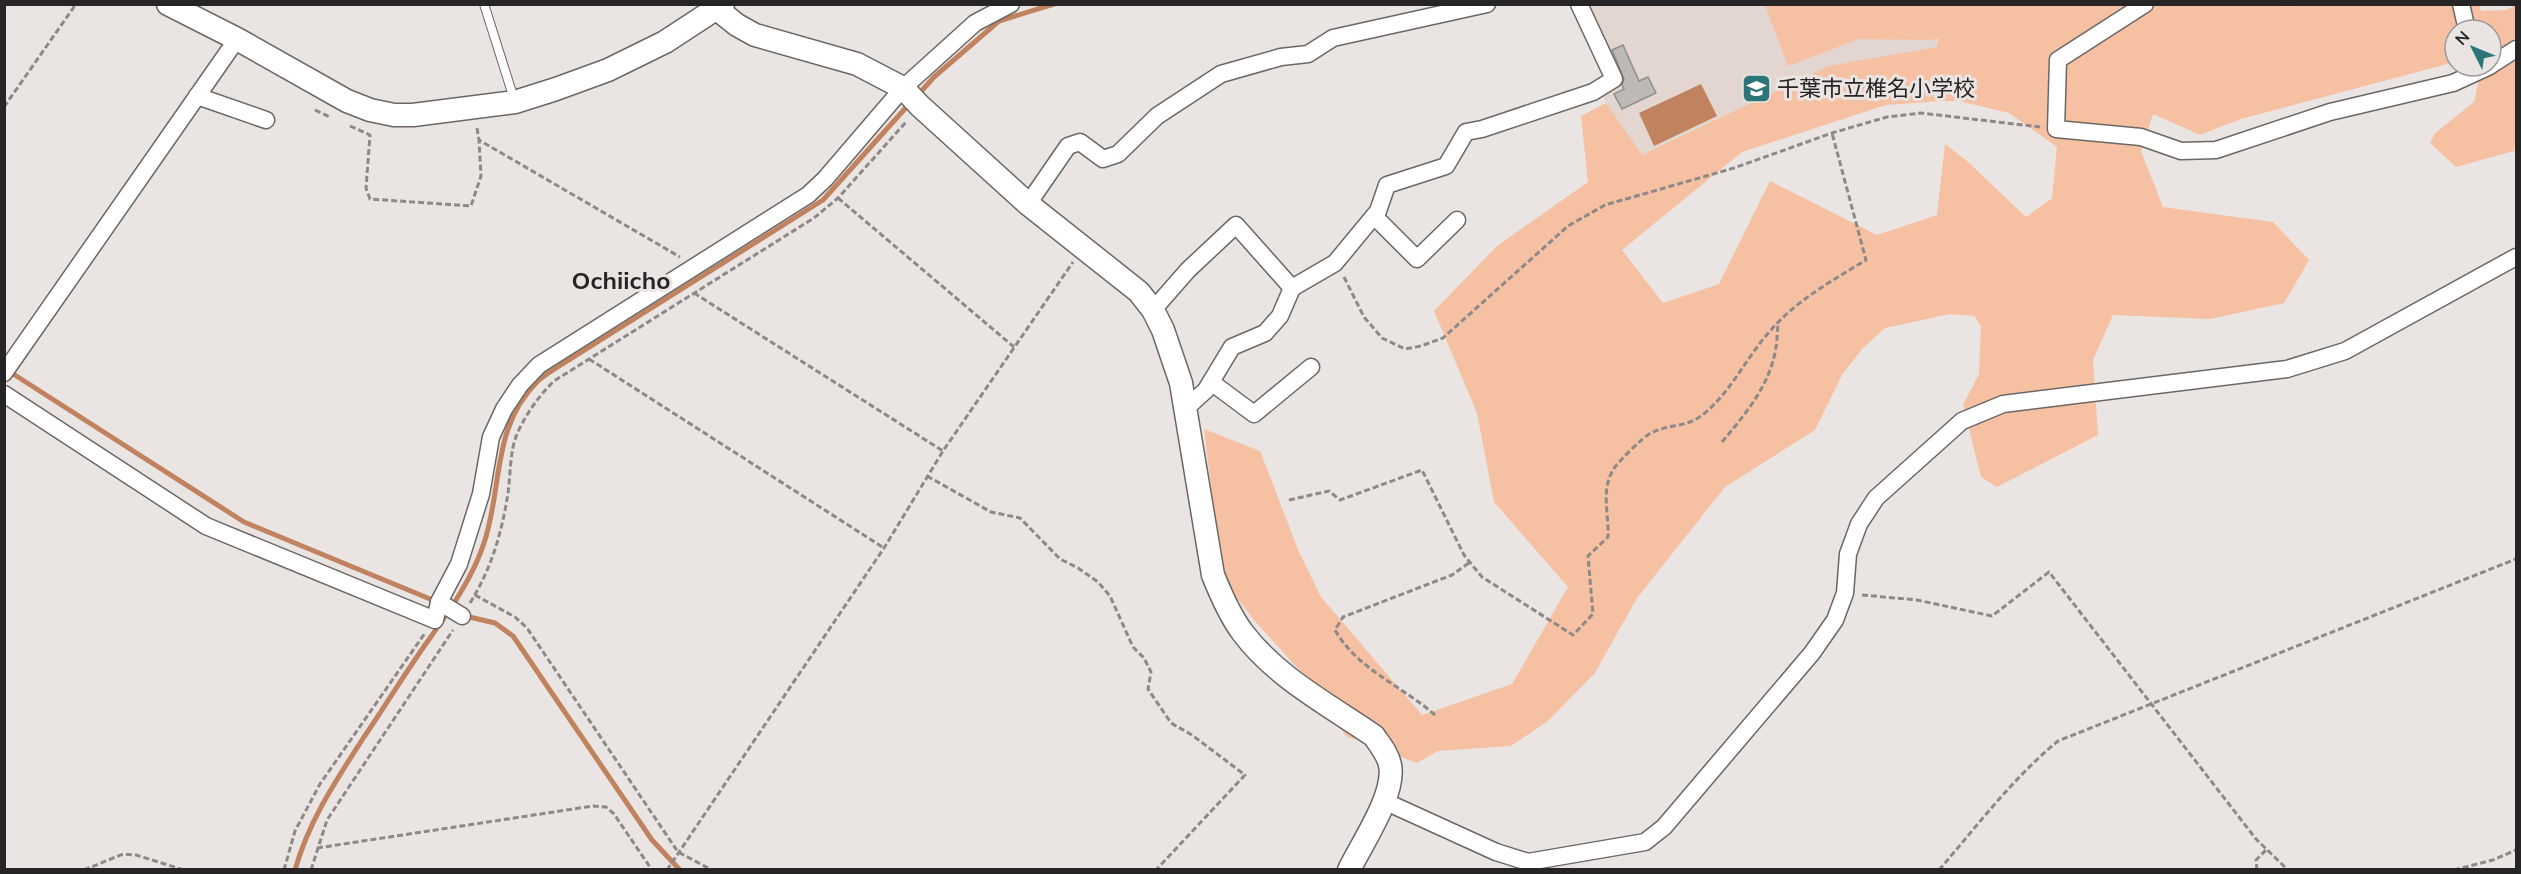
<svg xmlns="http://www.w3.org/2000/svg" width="2521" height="874" viewBox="0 0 2521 874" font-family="Mulish,'Noto Sans JP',sans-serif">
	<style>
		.built { fill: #e3d6d0 }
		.green { fill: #f6c0a3; fill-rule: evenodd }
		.water { fill: #c0825f }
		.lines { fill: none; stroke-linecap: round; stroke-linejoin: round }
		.stream { stroke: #c0825f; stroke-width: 5 }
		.building { fill: #bdb9b6; stroke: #918d8b; stroke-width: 1.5 }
		.lane-casing { stroke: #6b6765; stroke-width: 10 }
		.street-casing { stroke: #6b6765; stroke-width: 19 }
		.secondary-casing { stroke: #6b6765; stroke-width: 25 }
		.path { stroke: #8c8988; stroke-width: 3; stroke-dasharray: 6 3; stroke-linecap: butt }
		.lane { stroke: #fff; stroke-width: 8 }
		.street { stroke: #fff; stroke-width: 16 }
		.secondary { stroke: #fff; stroke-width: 22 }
		.labels { text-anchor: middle; stroke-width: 6; stroke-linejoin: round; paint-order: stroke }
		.poi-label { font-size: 22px; fill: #262424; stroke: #eae5e3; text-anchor: start }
		.neighbourhood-label { font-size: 24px; font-weight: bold; fill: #262424; stroke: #eae5e3 }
	</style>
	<rect width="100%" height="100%" fill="#eae5e3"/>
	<!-- built -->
	<path class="built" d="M1584,5H1998L2012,51L1636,179L1602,93L1619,84Z"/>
	<!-- green -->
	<path class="green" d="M2283,4L2288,7L2292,4H2479L2481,11L2506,10L2516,5V134L2514,151L2456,167L2430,143L2435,133L2474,102L2482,66H2491V30H2455V62L2241,119L2200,135L2153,114L2141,151L2163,207L2273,222L2309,260L2284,303L2210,319L2113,315L2093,360L2098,435L1997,487L1981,477L1963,405L1979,374L1981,326L1974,316L1950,314L1885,328L1862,349L1842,375L1815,430L1725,487L1637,598L1595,673L1548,721L1511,746L1438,751L1417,763L1346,736L1302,673L1254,620L1222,579L1204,429L1260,451L1299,552L1321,597L1422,715L1512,684L1568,587L1494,502L1477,413L1434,311L1497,246L1588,182L1581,116L1606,103L1642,155L1829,66L1937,47L1939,38L1930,40L1859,39L1788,66L1765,5ZM1942,101H1959L2009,113L2057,147L2052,198L2026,217L1967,161L1945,144L1937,215L1877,235L1770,181L1719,284L1663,303L1622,250L1742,152L1886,105Z"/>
	<!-- water -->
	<path class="water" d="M1701,84L1717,116L1654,146L1639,113Z"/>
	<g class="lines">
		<!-- stream -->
		<g class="stream">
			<path d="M917,96L934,77L999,21L1054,4"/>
			<path d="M7,370L244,522L435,601"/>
			<path d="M465,616L495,623L513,636L652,840L680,870"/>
			<path d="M295,870C309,820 337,779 364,737C385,706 404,675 425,645C447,614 472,580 484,543C503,487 491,427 538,381C548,372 561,365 572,358L823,200L911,102"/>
		</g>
	</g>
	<!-- building -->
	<path class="building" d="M1623,45L1639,81L1648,77L1656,93L1622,109L1614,94L1624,89L1622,85L1624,79L1612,50Z"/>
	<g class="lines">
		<defs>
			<path id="lane" d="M484,4L515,102"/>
			<g id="street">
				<path d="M2145,4L2058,60L2056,129L2141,137L2181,151L2216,150L2330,112L2453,83L2490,66"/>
				<path d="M2461,4L2467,30"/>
				<path d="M2491,65L2516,49"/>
				<path d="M197,96L266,120"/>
				<path d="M1028,204L1068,146L1080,142L1103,159L1118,154L1157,116L1221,74L1281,57L1308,54L1333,38L1487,4"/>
				<path d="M1374,216L1417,259L1457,220"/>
				<path d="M1153,310L1188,270L1236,225L1292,288L1335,263L1378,211L1387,185L1446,166L1466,132L1482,129L1593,92L1614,79L1579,4"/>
				<path d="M4,373L237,39"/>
				<path d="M1211,382L1254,414L1311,367"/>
				<path d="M4,394L206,526L435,620L439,602L459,564L481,494L491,437L504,409L520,385L539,365L808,195L825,179L903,88L975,23L1011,4"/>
				<path d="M1184,410L1206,390L1232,347L1265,333L1280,316L1292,288"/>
				<path d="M439,602L462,616"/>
				<path d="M1384,801L1496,852L1528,862L1645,842L1664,827L1812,653L1835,620L1845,593L1848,554L1859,524L1876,498L1962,421L2003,404L2287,369L2345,351L2516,257"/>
			</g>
			<g id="secondary">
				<path d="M168,4L237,39L347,101L370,110L394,115H413L515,102L556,89L608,70L665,42L723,4"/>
				<path d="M717,9L737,25L755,35L857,64L903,88L920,106L1028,204L1139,292L1153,310L1163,330L1181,383L1213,575C1221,595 1230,616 1243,633C1276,677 1329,705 1374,736C1380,745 1388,754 1390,765C1396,794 1362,843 1349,870"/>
			</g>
		</defs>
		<!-- lane casing -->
		<use href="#lane" class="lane-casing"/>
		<!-- street casing -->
		<use href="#street" class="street-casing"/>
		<!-- secondary casing -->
		<use href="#secondary" class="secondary-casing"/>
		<!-- path -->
		<g class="path">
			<path d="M4,107L76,4"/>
			<path d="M315,110L330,117"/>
			<path d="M350,126L370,135L366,188L370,199L471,206L481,176L479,140"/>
			<path d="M477,128L479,140L680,257"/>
			<path d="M838,198L1014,347"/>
			<path d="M1344,277L1364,317L1382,338L1405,349L1421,346L1443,338L1568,226L1605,205L1734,168L1832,133L1887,117L1921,113L2040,127"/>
			<path d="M694,293L943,451"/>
			<path d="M589,359L884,548"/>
			<path d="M1722,442C1743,417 1766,390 1774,357C1777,347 1777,335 1778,324"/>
			<path d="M927,476L991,512L1020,518L1060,559L1078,568L1098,582L1110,596L1133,647L1144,658L1151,672L1148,689L1171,723L1192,735L1245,775L1156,870"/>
			<path d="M1289,500L1329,491L1340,500L1422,470L1464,555L1482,577L1573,635L1593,614L1588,556L1608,537C1609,512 1600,488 1615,467C1621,459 1643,437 1651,433C1670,423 1687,429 1706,412C1733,389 1747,356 1771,330C1797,300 1833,280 1866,260L1832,133"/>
			<path d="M475,595L515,617L527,628L678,852L712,870"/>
			<path d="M1862,595L1917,600L1992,616L2049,572L2256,839L2288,870"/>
			<path d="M470,603C490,571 501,536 507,499C511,478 509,453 517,434C526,414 538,397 554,381L814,218L838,198L907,121"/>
			<path d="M1435,715C1402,686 1357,669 1335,630L1343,617L1452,575L1470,562"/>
			<path d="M317,848L593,806L606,807L614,814L652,870"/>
			<path d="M84,870L123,854L136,855L184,870"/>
			<path d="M284,870L295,831L320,784L425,633"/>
			<path d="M311,870L327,820L453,630"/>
			<path d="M667,870L884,548L943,451L1073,262"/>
			<path d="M1939,870C1977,826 2013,778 2058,741L2516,559"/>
			<path d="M2257,870L2256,860L2267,849"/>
			<path d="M2454,870L2493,860L2516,850"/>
		</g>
		<!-- lane -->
		<use href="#lane" class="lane"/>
		<!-- street -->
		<use href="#street" class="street"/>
		<!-- secondary -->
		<use href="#secondary" class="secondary"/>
	</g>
	<!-- icons -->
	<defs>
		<symbol id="school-square" viewBox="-11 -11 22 22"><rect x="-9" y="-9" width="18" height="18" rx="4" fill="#2c767a" stroke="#eae5e3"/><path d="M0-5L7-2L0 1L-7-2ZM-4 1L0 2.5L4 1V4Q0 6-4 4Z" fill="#fff"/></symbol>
	</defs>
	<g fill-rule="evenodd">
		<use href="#school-square" x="1740" y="72" width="33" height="33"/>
	</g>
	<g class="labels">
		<!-- poi labels -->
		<g class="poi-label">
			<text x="1777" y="96">千葉市立椎名小学校</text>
		</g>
		<!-- neighbourhood labels -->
		<g class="neighbourhood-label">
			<text x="621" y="289">Ochiicho</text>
		</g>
	</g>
	<!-- border -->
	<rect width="2521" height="874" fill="none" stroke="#262424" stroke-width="12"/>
	<!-- north arrow -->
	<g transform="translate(2473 48) rotate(313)"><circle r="28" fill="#eae5e3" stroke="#9c9897" stroke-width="1.5"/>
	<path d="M0-4.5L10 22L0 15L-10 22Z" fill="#2c767a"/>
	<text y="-9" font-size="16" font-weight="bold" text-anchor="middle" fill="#262424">N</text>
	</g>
</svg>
